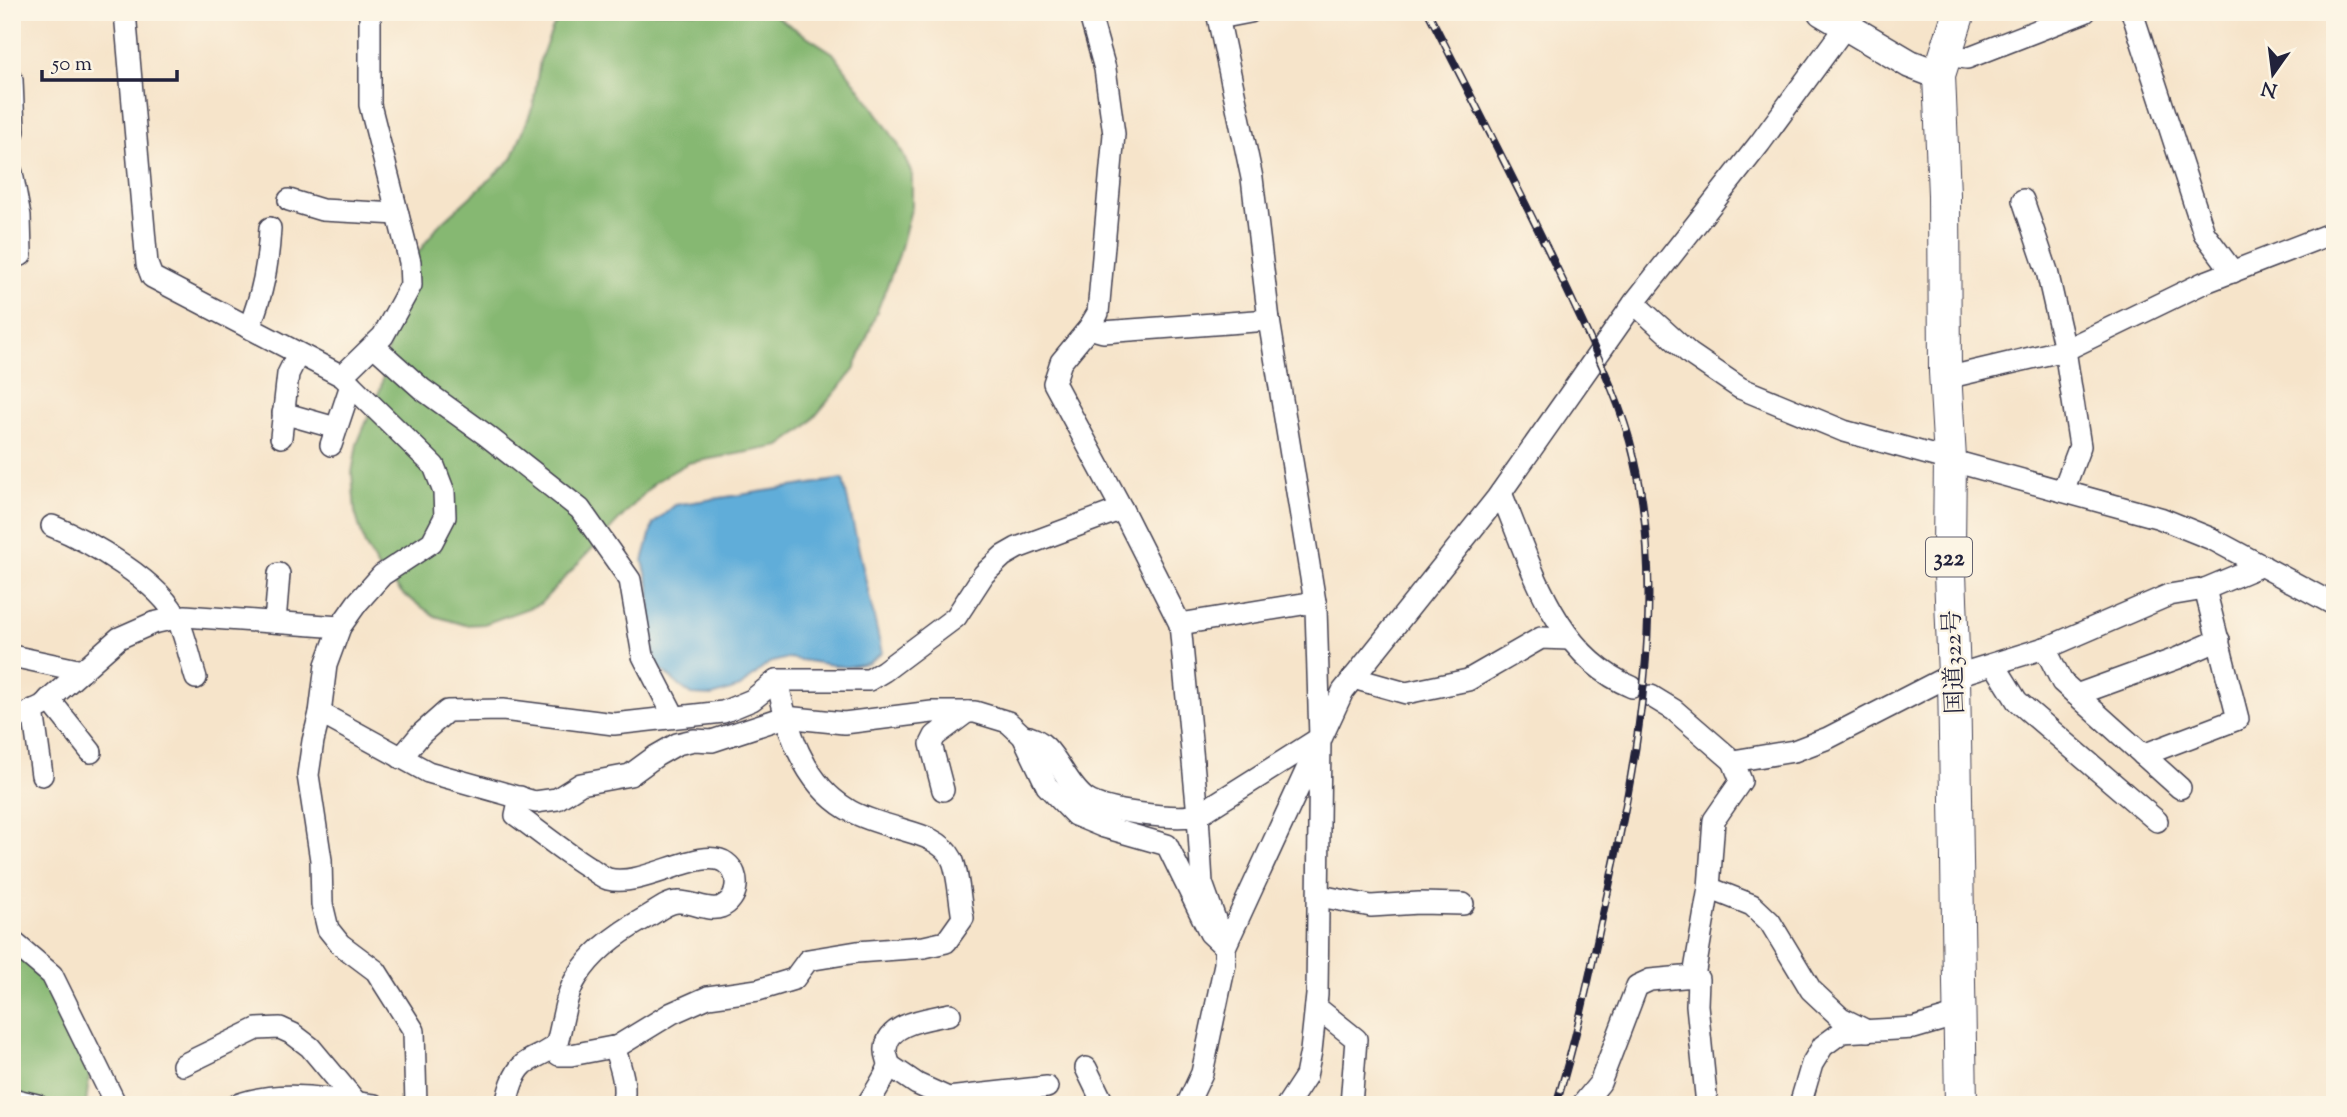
<svg xmlns="http://www.w3.org/2000/svg" width="2347" height="1117" viewBox="0 0 2347 1117" font-family="'Sorts Mill Goudy','Noto Serif JP',serif">
	<style>
		.forest { fill: #86b872; stroke: #546d56; stroke-width: 2 }
		.water { fill: #60add9; stroke: #41688a; stroke-width: 2 }
		.lines { fill: none; stroke-linecap: round; stroke-linejoin: round }
		.minor-casing { stroke: #423f50; stroke-width: 24 }
		.major-casing { stroke: #423f50; stroke-width: 31 }
		.highway-casing { stroke: #423f50; stroke-width: 34 }
		.minor { stroke: #fff; stroke-width: 21 }
		.major { stroke: #fff; stroke-width: 28 }
		.highway { stroke: #fff; stroke-width: 32 }
		.rail-casing { stroke: #22223b; stroke-width: 8 }
		.rail { stroke: #fcf5e5; stroke-width: 5; stroke-dasharray: 16; stroke-linecap: butt }
		.labels { text-anchor: middle; stroke-width: 5; stroke-linejoin: round; paint-order: stroke }
		.shield { fill: #fcf5e5; stroke: #63616e; stroke-width: 2 }
		.shield-label { font-size: 23px; font-weight: bold; fill: #22223b }
		.street-label { font-size: 24px; fill: #22223b; stroke: #fcf5e5 }
	</style>
	<rect width="100%" height="100%" fill="#fcf5e5"/>
	<filter id="ink" filterUnits="userSpaceOnUse"><feTurbulence type="fractalNoise" baseFrequency=".0143" numOctaves="2"/><feDisplacementMap in="SourceGraphic" scale="14" xChannelSelector="R" yChannelSelector="G"/><feConvolveMatrix kernelMatrix="1 2 1 2 8 2 1 2 1" color-interpolation-filters="sRGB"/></filter>
	<filter id="wash" filterUnits="userSpaceOnUse"><feTurbulence type="fractalNoise" baseFrequency=".00686" numOctaves="4" result="noise"/><feDisplacementMap in="SourceGraphic" scale="28" xChannelSelector="R" yChannelSelector="G"/><feGaussianBlur stdDeviation="1.57" result="paint"/><feColorMatrix in="noise" values="0 0 0 0 0 0 0 0 0 0 0 0 0 0 0 0 0 1.4 0 .05"/><feComposite in="paint" operator="in"/></filter>
	<g filter="url(#wash)">
		<rect width="100%" height="100%" fill="#f6e4ca"/>
		<!-- forest -->
		<g class="forest">
			<path d="M565,12H769L833,53L871,104L898,144L912,174V205L899,255L854,370L806,427L780,446L688,463L655,482L540,604L484,624L465,625L435,616L404,595L378,568L365,545L355,512L352,473L357,444L381,387L397,297L413,260L437,227L512,159L533,106L540,60L553,27Z"/>
			<path d="M12,931L18,934L90,1068L86,1105H12Z"/>
		</g>
		<!-- water -->
		<path class="water" d="M843,479L882,653L868,663L846,667L788,658L769,663L740,687L712,696L692,695L681,687L657,666L651,643L650,589L643,561L653,524L675,505Z"/>
	</g>
	<g filter="url(#ink)">
		<g class="lines">
			<defs>
				<g id="minor">
					<path d="M125,12L147,264L152,277L342,376L434,466L444,492L445,517L432,542L382,575L357,603L340,627L326,665L320,713L313,741L308,775L321,860L322,904L328,929L340,944L376,971L414,1031L416,1105"/>
					<path d="M1217,12L1252,178L1269,320L1316,608L1320,738L1317,995L1311,1051L1306,1076L1287,1105"/>
					<path d="M2132,12L2204,233L2233,272"/>
					<path d="M1219,18L1250,12"/>
					<path d="M1947,55L1967,58L2085,12"/>
					<path d="M12,80L14,131L12,136"/>
					<path d="M12,173L20,216L21,255"/>
					<path d="M289,200L322,210L398,214"/>
					<path d="M2023,200L2047,271L2065,350L2080,446L2063,491"/>
					<path d="M1634,303L1690,354L1740,388L1844,431L2160,518L2212,539L2335,605"/>
					<path d="M249,328C263,293 268,265 270,228"/>
					<path d="M1089,328L1103,332L1269,320"/>
					<path d="M374,346L422,389L486,435L580,509L630,580L643,656L674,716"/>
					<path d="M342,376L383,336L411,285L410,262L370,105V12"/>
					<path d="M1946,378L2065,350L2203,283L2335,232"/>
					<path d="M283,413L336,428"/>
					<path d="M281,437L288,374L298,354"/>
					<path d="M331,445L351,385"/>
					<path d="M1501,493C1531,564 1554,655 1632,687"/>
					<path d="M1122,509L1180,624L1198,815L1320,738"/>
					<path d="M52,526C88,540 162,583 178,620C186,638 190,659 196,678"/>
					<path d="M275,622L279,574"/>
					<path d="M1180,624L1315,602"/>
					<path d="M2045,648L2062,682L2180,788"/>
					<path d="M12,656L82,671"/>
					<path d="M1994,664L2017,701L2157,821"/>
					<path d="M1353,678L1406,693L1468,680L1541,638L1569,639"/>
					<path d="M2076,695L2178,658L2219,640"/>
					<path d="M1651,696L1674,710L1733,761"/>
					<path d="M49,699L91,752"/>
					<path d="M33,710L42,775"/>
					<path d="M320,713L428,772L535,802L557,799L581,784L630,775L656,756L677,744L694,740L712,741L785,717L844,723L932,712H975L1008,722L1023,736L1047,786L1075,815L1104,827L1167,845L1210,933L1225,947"/>
					<path d="M12,720L42,706L119,638L153,623L185,616L340,627"/>
					<path d="M1023,736C1054,738 1062,782 1086,799C1106,812 1175,820 1198,815L1202,883L1225,947V964L1202,1073L1187,1105"/>
					<path d="M2143,755L2238,719L2205,589"/>
					<path d="M401,758L421,734L447,711L503,710L614,724L723,712L752,700L777,680H869L884,671L956,617L984,574L1003,556L1017,548L1122,509L1054,383L1061,362L1089,328L1098,313L1114,134L1105,69L1089,12"/>
					<path d="M943,790L931,744L935,736L967,712"/>
					<path d="M1709,888L1752,905L1770,922L1811,990L1841,1018L1867,1031"/>
					<path d="M1320,896L1371,906L1419,903L1463,904"/>
					<path d="M12,941L52,975L116,1105"/>
					<path d="M1225,947L1343,691L1497,498L1634,303L1760,143L1856,12"/>
					<path d="M1316,1007L1356,1039L1351,1105"/>
					<path d="M614,1047C620,1065 628,1086 622,1105"/>
					<path d="M552,1049L559,1055H571L618,1046L672,1013L708,997L758,990L794,979L808,960L857,952L924,947L946,942L963,918C960,904 958,870 952,859C942,839 917,834 897,828C881,823 861,818 847,809C802,782 787,728 777,680"/>
					<path d="M183,1065L257,1029L280,1028L293,1034L310,1047L356,1102"/>
					<path d="M889,1065L917,1084L948,1098L1047,1087"/>
					<path d="M1086,1068L1104,1105"/>
					<path d="M12,1099L37,1105"/>
					<path d="M237,1105C280,1089 330,1099 374,1105"/>
					<path d="M506,1105C509,1091 513,1074 524,1064C534,1056 548,1054 557,1043C563,1022 565,995 577,977C592,952 620,932 645,918C655,913 667,902 678,902C692,901 708,912 721,907C738,900 742,875 726,863C702,845 644,888 608,879C602,877 596,872 590,868C564,852 541,833 516,815L520,797"/>
					<path d="M867,1105C873,1095 887,1075 889,1065C889,1060 885,1054 886,1049C887,1022 930,1019 950,1014"/>
					<path d="M1582,1105L1600,1083L1637,986L1650,980L1694,976"/>
					<path d="M1707,1105L1697,1005L1698,979L1694,976L1709,888L1714,820L1741,781L1733,761L1794,751L1828,738L1941,680L2051,646L2169,595L2205,589L2262,565"/>
					<path d="M1800,1105L1812,1064L1823,1046L1842,1032L1914,1028L1958,1015"/>
				</g>
				<path id="major" d="M1822,12L1910,64L1939,75"/>
				<path id="highway" d="M1959,12L1939,75L1944,195L1945,372L1950,459L1949,548L1954,676L1961,1105"/>
			</defs>
			<!-- minor casing -->
			<use href="#minor" class="minor-casing"/>
			<!-- major casing -->
			<use href="#major" class="major-casing"/>
			<!-- highway casing -->
			<use href="#highway" class="highway-casing"/>
			<!-- minor -->
			<use href="#minor" class="minor"/>
			<!-- major -->
			<use href="#major" class="major"/>
			<!-- highway -->
			<use href="#highway" class="highway"/>
			<defs>
				<path id="rail" d="M1428,12C1476,106 1525,200 1570,296C1594,348 1621,401 1634,457C1668,603 1636,765 1604,909C1590,974 1576,1040 1556,1105"/>
			</defs>
			<!-- rail casing -->
			<use href="#rail" class="rail-casing"/>
			<!-- rail -->
			<use href="#rail" class="rail"/>
		</g>
	</g>
	<g class="labels">
		<!-- shield labels -->
		<rect class="shield" x="1926" y="537.5" width="46" height="39" rx="5"/>
		<g class="shield-label">
			<text x="1949" y="565">322</text>
		</g>
		<!-- street labels -->
		<g class="street-label">
			<text transform="translate(1953 662) rotate(-92)" y="8">国道322号</text>
		</g>
	</g>
	<!-- margin -->
	<rect width="2347" height="1117" fill="none" stroke="#fcf5e5" stroke-width="42"/>
	<!-- north arrow -->
	<g transform="translate(2273 74) rotate(194)" stroke="#fcf5e5" stroke-width="5" paint-order="stroke">
	<path d="M0-5L12 26L0 18L-12 26Z" fill="#22223b"/>
	<text y="-10" font-size="19" font-weight="bold" text-anchor="middle" fill="#22223b">N</text>
	</g>
	<!-- scale -->
	<path d="M42 70v10h135v-10" fill="none" stroke="#22223b" stroke-width="3.5"/>
	<text x="52" y="70" font-size="21" fill="#22223b" stroke="#fcf5e5" stroke-width="5" paint-order="stroke">50 m</text>
</svg>
